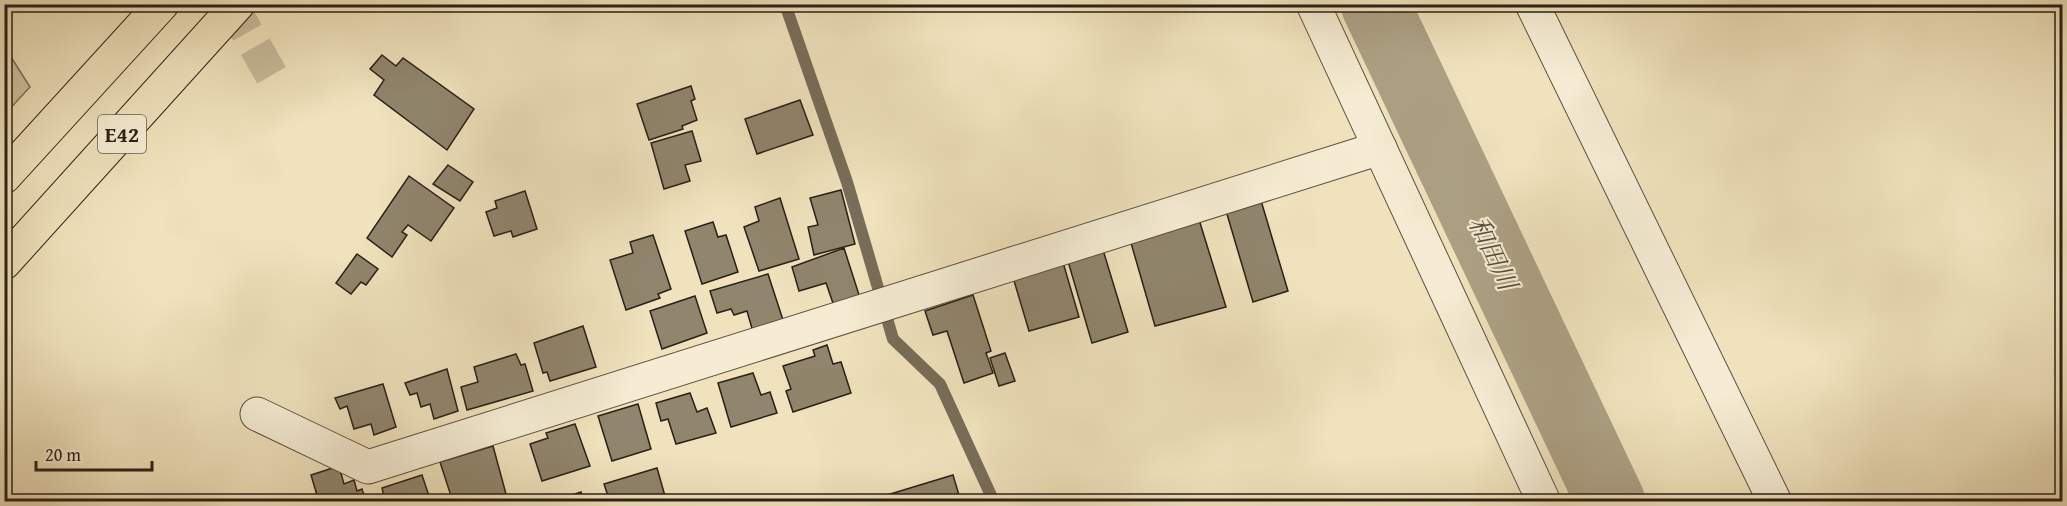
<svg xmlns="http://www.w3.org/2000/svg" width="2067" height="506" viewBox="0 0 2067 506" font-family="'Gentium Book Plus','Noto Serif JP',serif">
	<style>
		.green { fill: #cec1a0; stroke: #7c705c; stroke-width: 1.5 }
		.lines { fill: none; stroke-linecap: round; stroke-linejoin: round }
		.stream { stroke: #786d58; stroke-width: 12 }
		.river { stroke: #aca084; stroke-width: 69 }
		.building { fill: #90856d; stroke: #2a2017; stroke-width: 1.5 }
		.minor-tunnel { stroke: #c8bb9b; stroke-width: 33; stroke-dasharray: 33 16; stroke-linecap: butt }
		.minor-casing { stroke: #5b5040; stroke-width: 35 }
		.highway-casing { stroke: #2a2017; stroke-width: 35 }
		.minor { stroke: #f5ecd3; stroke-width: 33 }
		.highway { stroke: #efe2bc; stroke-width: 33 }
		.labels { text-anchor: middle; stroke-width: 4.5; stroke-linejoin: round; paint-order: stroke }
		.shield { fill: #f5ecd3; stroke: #675d4f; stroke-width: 1.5 }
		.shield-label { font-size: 22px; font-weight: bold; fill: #2a2017 }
		.water-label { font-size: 26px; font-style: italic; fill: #584d3d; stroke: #f5ecd3 }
	</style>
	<rect width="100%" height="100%" fill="#efe2bc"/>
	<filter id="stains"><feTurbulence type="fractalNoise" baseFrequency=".00333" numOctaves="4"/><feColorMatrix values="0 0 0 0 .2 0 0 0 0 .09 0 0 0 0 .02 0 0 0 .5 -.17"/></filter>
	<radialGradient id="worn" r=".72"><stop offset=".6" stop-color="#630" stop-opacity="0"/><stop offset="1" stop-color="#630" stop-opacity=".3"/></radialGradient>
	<!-- green -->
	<path class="green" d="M4,46L30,87L5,114H4Z"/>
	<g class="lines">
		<!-- stream -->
		<path class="stream" d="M785,4L847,182L893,339L940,384L994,502"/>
		<!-- river -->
		<path class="river" d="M1375,4L1611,502"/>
	</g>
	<!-- building -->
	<g class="building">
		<path d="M382,55L396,66L403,58L474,109L447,150L374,95L384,80L370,69Z"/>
		<path d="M691,86L695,99L691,101L697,120L682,126L683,129L649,140L637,104Z"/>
		<path d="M800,100L813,135L757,154L745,119Z"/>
		<path d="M692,131L701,161L685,165L690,181L664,189L651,143Z"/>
		<path d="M448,165L473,182L460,201L433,184Z"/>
		<path d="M409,176L454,208L431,241L408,225L402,232L407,235L392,257L367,238Z"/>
		<path d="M841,190L855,244L814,255L808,227L818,225L810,198Z"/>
		<path d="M525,191L537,229L513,237L511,231L494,236L486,212L497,208L495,201Z"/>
		<path d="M1259,194L1288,291L1253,302L1224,204Z"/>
		<path d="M780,198L799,259L759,271L744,227L759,221L755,207Z"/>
		<path d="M1197,213L1226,307L1155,326L1129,236Z"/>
		<path d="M713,222L718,237L726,235L738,272L702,284L685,231Z"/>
		<path d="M653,235L671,289L658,294L660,298L626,310L610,260L633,253L630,242Z"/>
		<path d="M1100,240L1128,332L1092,343L1065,251Z"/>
		<path d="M844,248L860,298L834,306L826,283L799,291L792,267Z"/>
		<path d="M357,254L378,269L366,285L361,282L351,294L336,283Z"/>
		<path d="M1062,259L1079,317L1029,331L1012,274Z"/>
		<path d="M768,274L784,323L753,332L747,311L734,315L731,309L717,313L710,291Z"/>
		<path d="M973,295L991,351L986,353L993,373L964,383L947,331L933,335L925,311Z"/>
		<path d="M695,296L707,333L662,349L650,311Z"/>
		<path d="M583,326L596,367L550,381L547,372L543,373L534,343Z"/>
		<path d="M827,345L833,364L841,362L851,393L793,412L786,391L791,389L783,366L815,356L813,350Z"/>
		<path d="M1005,353L1015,381L999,386L990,358Z"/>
		<path d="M516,354L521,365L525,364L533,391L467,410L461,387L478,382L474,367Z"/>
		<path d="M447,369L458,411L434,419L430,404L421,407L417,393L410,395L405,383Z"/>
		<path d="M753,373L761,395L770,392L777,413L731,427L718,383Z"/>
		<path d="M383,384L396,427L374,435L371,424L354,429L347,406L340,409L335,398Z"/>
		<path d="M690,393L697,412L707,408L716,433L676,444L668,419L661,421L656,403Z"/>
		<path d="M638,404L651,449L612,461L598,416Z"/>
		<path d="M575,424L590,466L542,481L530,444L548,438L546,433Z"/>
		<path d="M493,446L506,494L479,502H453L440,462Z"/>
		<path d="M339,466L344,484L354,480L357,491L362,489L366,502H319L311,475Z"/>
		<path d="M657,468L665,496L647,502H610L604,484Z"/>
		<path d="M422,475L431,502H385L382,488Z"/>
		<path d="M953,475L961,502H864Z"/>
		<path d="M581,492L584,502H551Z"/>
	</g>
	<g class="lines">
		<!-- minor-tunnel -->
		<path class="minor-tunnel" d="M231,4L272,76"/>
		<defs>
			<g id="minor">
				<path d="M1313,4L1544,502"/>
				<path d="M1532,4L1775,502"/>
				<path d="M257,414L368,467L1380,148"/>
			</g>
			<g id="highway">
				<path d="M4,177L162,4"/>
				<path d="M4,263L238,4"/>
			</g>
		</defs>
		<!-- minor casing -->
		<use href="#minor" class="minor-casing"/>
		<!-- highway casing -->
		<use href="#highway" class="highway-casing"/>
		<!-- minor -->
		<use href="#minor" class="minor"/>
		<!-- highway -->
		<use href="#highway" class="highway"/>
	</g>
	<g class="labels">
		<!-- shield labels -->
		<rect class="shield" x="98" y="115" width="48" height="38" rx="4.5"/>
		<g class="shield-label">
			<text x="122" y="142">E42</text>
		</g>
		<!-- water labels -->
		<g class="water-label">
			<text transform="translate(1493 253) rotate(65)" y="9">和田川</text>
		</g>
	</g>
	<!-- margin -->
	<rect width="2067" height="506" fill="none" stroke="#efe2bc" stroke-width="24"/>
	<rect x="6" y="6" width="2055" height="494" fill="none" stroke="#2a2017" stroke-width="3"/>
	<rect x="12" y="12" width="2043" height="482" fill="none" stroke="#2a2017" stroke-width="1.5"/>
	<!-- scale -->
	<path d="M36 461v9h116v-9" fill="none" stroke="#2a2017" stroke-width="3"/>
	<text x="45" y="461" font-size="18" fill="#2a2017" stroke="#f5ecd3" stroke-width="4.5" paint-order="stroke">20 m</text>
	<rect width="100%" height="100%" filter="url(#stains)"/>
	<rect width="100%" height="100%" fill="url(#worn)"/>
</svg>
